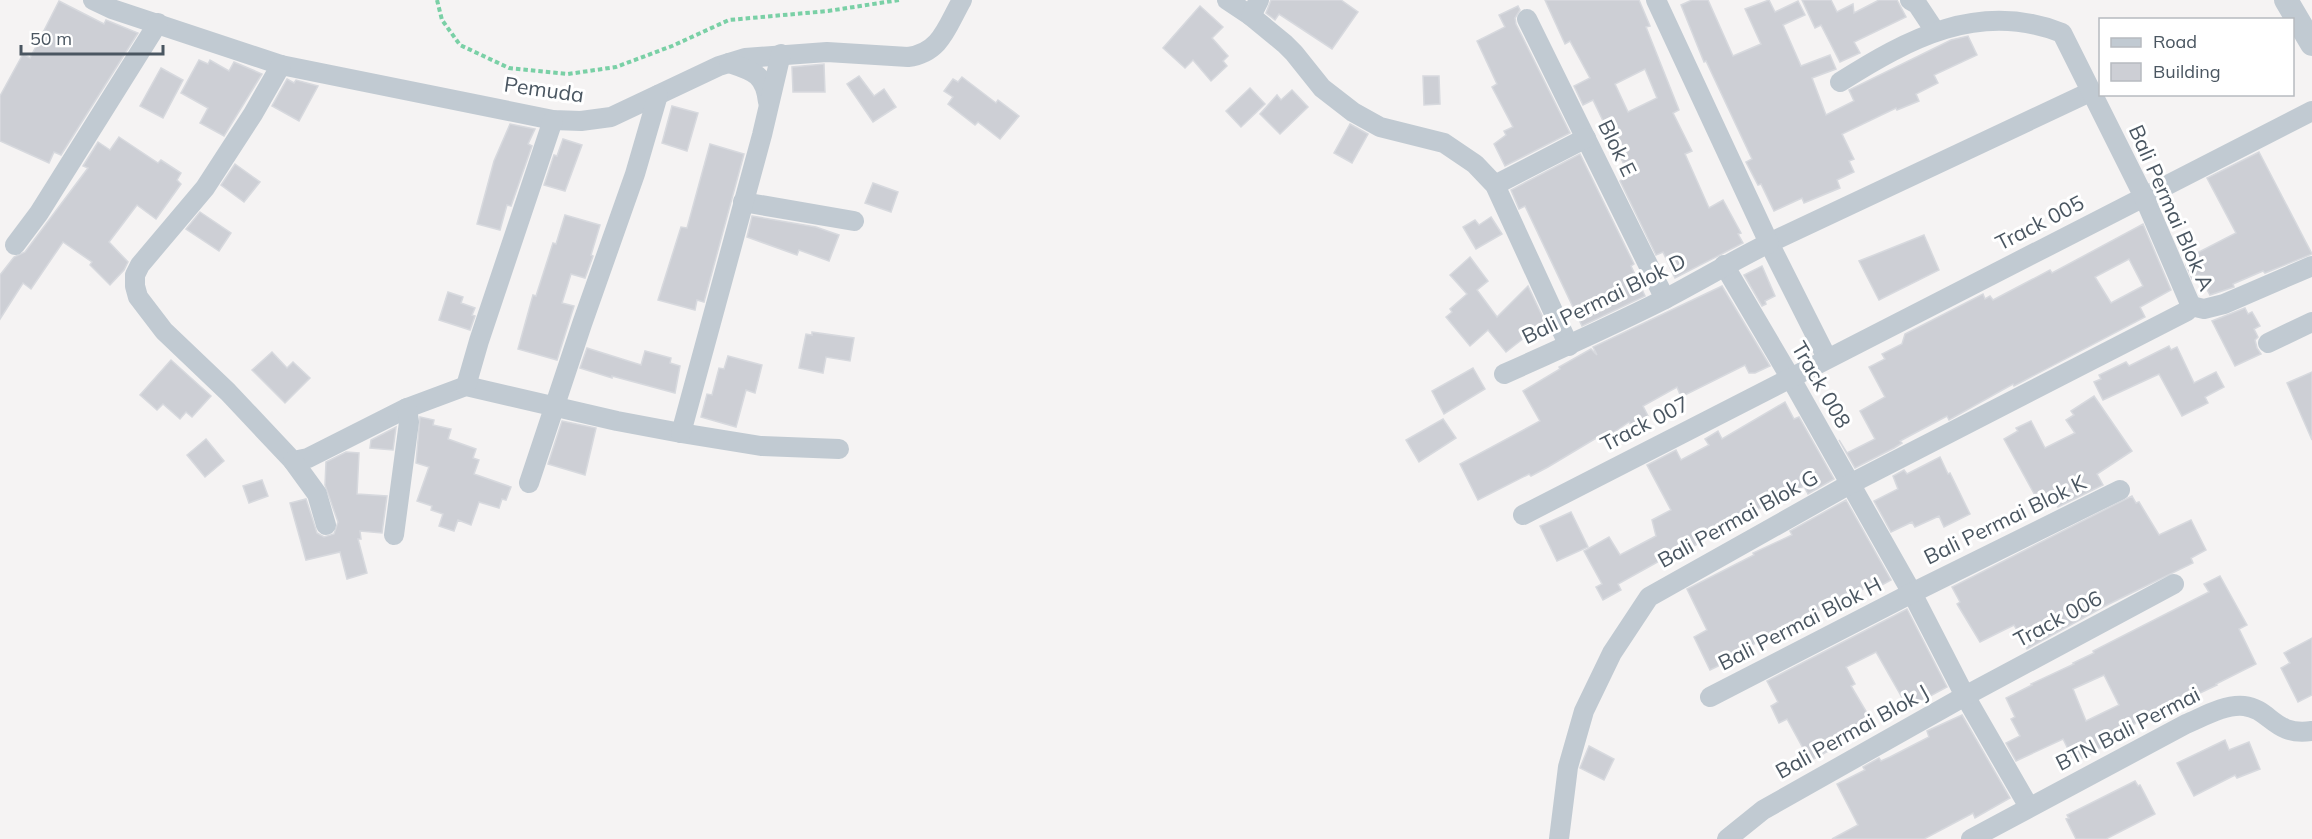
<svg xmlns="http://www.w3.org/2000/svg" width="2312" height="839" viewBox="0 0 2312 839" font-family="Mulish,sans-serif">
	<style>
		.building { fill: #cdcfd5; stroke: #d7d9de; stroke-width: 1.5; fill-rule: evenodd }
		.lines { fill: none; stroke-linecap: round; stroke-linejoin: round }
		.path { stroke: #7ad0a6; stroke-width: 4; stroke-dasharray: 4.5 3; stroke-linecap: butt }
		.minor { stroke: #c1cad2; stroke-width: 20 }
		.tertiary { stroke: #c1cad2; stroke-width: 24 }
		.labels { text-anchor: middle; stroke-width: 6; stroke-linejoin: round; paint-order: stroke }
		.street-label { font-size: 21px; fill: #4a5661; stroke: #fff }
	</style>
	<rect width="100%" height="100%" fill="#f5f3f3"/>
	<!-- building -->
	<g class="building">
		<path d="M1271,0H1341L1358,12L1332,49L1279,14L1275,20L1266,13Z"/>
		<path d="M1545,0H1639L1650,26L1646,27L1679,110L1673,113L1692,151L1685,154L1709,208L1723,200L1741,233L1738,234L1743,243L1675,278L1663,252L1656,255L1620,181L1629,175L1593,100L1583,105L1574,86L1590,78L1570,41L1565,44ZM1645,69L1657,98L1628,112L1615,84Z"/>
		<path d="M1692,0H1708L1733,56L1761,44L1745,9L1769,0L1775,12L1798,1L1805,15L1783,25L1801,66L1830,55L1836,69L1812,78L1826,115L1854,101L1849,90L1951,40L1968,36L1977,55L1934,75L1938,83L1916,94L1919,101L1897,110L1896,108L1842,134L1854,159L1849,161L1854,172L1837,180L1840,188L1804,203L1802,198L1774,211L1761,184L1758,185L1746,162L1752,159L1706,61L1704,62L1681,5Z"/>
		<path d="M1802,0H1831L1837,12L1853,4L1854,13L1879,0H1897L1906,17L1854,42L1860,53L1840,62L1821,25L1815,28Z"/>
		<path d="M59,1L104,24L106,20L138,33L61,155L54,152L49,163L0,141V96L23,54L30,58Z"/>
		<path d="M1200,6L1223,27L1212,38L1228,56L1223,61L1227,66L1211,81L1193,60L1185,68L1163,48Z"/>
		<path d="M1518,6L1520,10L1515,18L1516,24L1570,133L1505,166L1494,144L1506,135L1504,131L1513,127L1492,87L1497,84L1477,41L1505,27L1499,15Z"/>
		<path d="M199,60L208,64L210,60L229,71L234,62L262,74L224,136L200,123L208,108L181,93Z"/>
		<path d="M824,64L825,92H793L792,67Z"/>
		<path d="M161,68L183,80L163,118L140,106Z"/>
		<path d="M859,76L874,96L884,89L896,107L873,122L847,84Z"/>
		<path d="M1423,76H1439L1440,104L1424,105Z"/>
		<path d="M962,77L996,103L998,100L1019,116L1000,139L978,122L975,125L948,104L953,97L944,91L953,79L958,82Z"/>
		<path d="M287,79L294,83L296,80L318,86L299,121L272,106Z"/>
		<path d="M1250,88L1265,104L1241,127L1226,111Z"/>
		<path d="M1292,90L1308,107L1280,134L1260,114L1277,95L1281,100Z"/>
		<path d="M672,106L698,113L687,151L662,143Z"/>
		<path d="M510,124L535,129L528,144L532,146L511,206L507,205L500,230L477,224L494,161Z"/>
		<path d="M1350,124L1368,134L1352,163L1334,153Z"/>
		<path d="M119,137L158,163L161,160L181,173L177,180L181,184L156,219L137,205L109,242L128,262L124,270L110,285L90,265L92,262L63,242L31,289L23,283L0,319V275L14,257L25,252L88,168L83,166L98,142L110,150Z"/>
		<path d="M563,139L582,145L565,191L544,185L554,155L557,156Z"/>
		<path d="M710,144L744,154L704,302L697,300L695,310L658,300L681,227L687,228Z"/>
		<path d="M2259,152L2312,254L2265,273L2263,271L2233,284L2234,287L2210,295L2199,275L2192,279L2186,265L2198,259L2195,254L2236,233L2207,178Z"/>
		<path d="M1580,154L1634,264L1631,266L1645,296L1582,326L1525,206L1519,209L1511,190Z"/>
		<path d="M235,164L260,182L244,202L221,185Z"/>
		<path d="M873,183L898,192L891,212L865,203Z"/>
		<path d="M200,212L231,233L219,251L186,229Z"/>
		<path d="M565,215L600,225L591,255L593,256L585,278L571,274L562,303L574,306L557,360L518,349L533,295L536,296L553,243L556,244Z"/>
		<path d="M752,216L816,227L839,235L829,261L799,250L797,255L747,237Z"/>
		<path d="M1491,217L1502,234L1476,249L1463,227L1475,220L1479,225Z"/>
		<path d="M2143,224L2171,290L2140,307L2145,317L2014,386L2013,384L1949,420L1947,416L1900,441L1902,443L1894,448L1855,468L1839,440L1847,453L1875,439L1860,411L1885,397L1869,367L1885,359L1882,354L1902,344L1905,334L1983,294L1985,299L1990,296L1993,300L2050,270L2052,273ZM2129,259L2143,286L2111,303L2095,277Z"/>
		<path d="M1924,235L1939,270L1879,300L1859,261Z"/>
		<path d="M1470,257L1488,281L1477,290L1497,317L1528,286L1546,324L1539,329L1538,327L1506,352L1488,330L1470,346L1446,317L1452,312L1450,309L1467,294L1450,275Z"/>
		<path d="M1762,266L1775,296L1765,301L1766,304L1762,306L1744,275Z"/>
		<path d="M1722,286L1770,366L1755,373H1749L1745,365L1681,397L1677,387L1643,406L1648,416L1642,419L1631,425L1629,422L1601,441L1598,437L1548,467L1531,476L1529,474L1478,500L1460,464L1540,421L1523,391L1560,369L1559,367L1591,349L1597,355L1593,347Z"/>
		<path d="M448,292L463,297L461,303L475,308L472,315L475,316L470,330L439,320Z"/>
		<path d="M2245,308L2248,314L2252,312L2260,326L2254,329L2258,337L2255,340L2257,348L2261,354L2235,366L2212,321Z"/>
		<path d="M812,332L854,338L850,361L826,357L823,373L799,368L806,334L812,335Z"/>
		<path d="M2169,346L2171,350L2177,347L2194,383L2216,372L2224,387L2205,397L2208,403L2182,416L2159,374L2103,400L2094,382L2101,379L2099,375L2126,362L2129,366Z"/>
		<path d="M587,348L641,365L645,351L671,358L670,363L680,366L675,393L612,376V378L580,368Z"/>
		<path d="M272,352L287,368L293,362L310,378L285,403L252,370Z"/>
		<path d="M728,356L762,365L755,393L746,390L736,427L701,417L707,394L712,395L719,368L724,369Z"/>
		<path d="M171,360L211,396L192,417L186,412L180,419L163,404L157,410L140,395Z"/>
		<path d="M1473,368L1485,389L1444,414L1432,391Z"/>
		<path d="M2312,372V440L2287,383Z"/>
		<path d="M2094,396L2132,451L2097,474L2103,485L2058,507L2050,492L2037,499L2004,439L2018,431L2016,428L2031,421L2045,448L2075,433L2066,420L2074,415L2071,411Z"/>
		<path d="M1785,402L1794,419L1799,417L1834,479L1808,494L1804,486L1745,516L1672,559L1670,555L1618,584L1621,590L1603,600L1596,587L1602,584L1584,551L1609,537L1620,555L1656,536L1652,520L1671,510L1647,465L1676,450L1681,460L1709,445L1705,439L1718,431L1722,439Z"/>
		<path d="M420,417L434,420L433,425L451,429L448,439L476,449L473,458L479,460L474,474L511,487L506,500L502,499L499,508L479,502L471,525L458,520L454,531L439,526L443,514L431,510L432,506L417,501L429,467L416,463Z"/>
		<path d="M1443,419L1456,438L1419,462L1406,440Z"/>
		<path d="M562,421L596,428L585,475L548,464Z"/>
		<path d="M396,427L393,450L370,448L371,440Z"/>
		<path d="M206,439L224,461L205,477L187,455Z"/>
		<path d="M346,452L359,453L357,494L387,496L382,533L360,531L361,539H358L367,573L347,579L340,552L306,560L290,503L306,499L317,533L324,537L334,534L338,522L325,485L326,462Z"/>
		<path d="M1940,457L1948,474L1950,473L1970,514L1944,527L1939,516L1915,527L1912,522L1891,532L1874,501L1898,489L1893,476L1904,470L1907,474Z"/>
		<path d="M262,480L268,496L249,503L243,486Z"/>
		<path d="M2132,496L2136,503L2139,502L2159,535L2191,520L2206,550L2191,558L2193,563L2105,606L2027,649L2014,625L1980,642L1957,604L1960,602L1952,587Z"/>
		<path d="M1846,500L1891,580L1882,585L1880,581L1808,615L1810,619L1772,639L1770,636L1740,651L1741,655L1710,670L1694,637L1707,630L1687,589L1754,555L1753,553L1792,535L1790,531Z"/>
		<path d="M1571,512L1588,547L1557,561L1540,526Z"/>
		<path d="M2220,576L2247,625L2239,629L2256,664L2216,684L2217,685L2126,728L2128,731L2117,736L2119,740L2094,751L2095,752L2081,759L2078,754L2072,757L2063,739L2016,761L2006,743L2020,736L2011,719L2015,717L2006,698L2032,685L2031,684L2074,664L2073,663L2094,653L2093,651L2209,592L2204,584ZM2104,675L2119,705L2086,721L2073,689Z"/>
		<path d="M1907,609L1947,687L1908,708L1876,652L1846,667L1855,684L1851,686L1873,723L1857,733L1858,735L1810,761L1787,719L1779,723L1771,706L1778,702L1767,681Z"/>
		<path d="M2312,638V695L2298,702L2281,668L2290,663L2284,653Z"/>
		<path d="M1962,715L2010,798L1975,818L1973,813L1924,839H1832L1858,825L1837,784L1865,770L1863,767L1879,758L1881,761L1890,757L1929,737L1927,731Z"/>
		<path d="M2225,740L2229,750L2249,742L2260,769L2237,778L2235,775L2194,796L2177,763Z"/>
		<path d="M1589,746L1614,759L1604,780L1580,768Z"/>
		<path d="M2135,781L2138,786L2140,785L2155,814L2106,839H2076L2066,819L2069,818L2067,815Z"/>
	</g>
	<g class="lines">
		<!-- path -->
		<path class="path" d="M437,0L442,20L460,45L509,68L568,74L616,67L672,46L729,20L828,11L899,0"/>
		<!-- minor -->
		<g class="minor">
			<path d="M93,0L112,9L281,65L553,120L581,121L611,117L719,66L745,58L827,52L908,57C941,53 947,26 962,0"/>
			<path d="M1227,0L1251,16L1285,44L1294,53L1322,88L1353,112L1380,127L1444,143L1475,164L1495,185L1569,346"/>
			<path d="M1910,0L1917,4L1933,28"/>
			<path d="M1251,16L1259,0"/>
			<path d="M1527,19L1665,299"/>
			<path d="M729,63C753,71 765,74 768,102"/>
			<path d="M281,65L253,114L205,188L140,265L135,275V286L138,297L164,331L228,392L293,461L308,458L407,408L466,386L617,421L681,433L761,446L839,449"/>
			<path d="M1495,185L1586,138"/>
			<path d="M743,202L854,221"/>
			<path d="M15,245L39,213L158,23"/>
			<path d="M1724,265L1790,377L1912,593L1965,696L2029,807"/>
			<path d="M2191,306L2204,309L2224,304L2312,266"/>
			<path d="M2268,343L2312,322"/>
			<path d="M1827,358L1769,243L2090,92"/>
			<path d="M1504,374C1558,350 1611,326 1663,300C1699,281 1733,261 1769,243L1656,0"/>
			<path d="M466,386L479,341L553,120"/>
			<path d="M681,433L762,135L781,54"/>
			<path d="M293,461L317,494L326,525"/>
			<path d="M529,483L582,324L635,174L658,95"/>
			<path d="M1523,515L2312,111"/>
			<path d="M394,535L409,422L407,408"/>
			<path d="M1710,697L1912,593L2120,490"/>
			<path d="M1559,839L1568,767L1584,711L1612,653L1649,597L1850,484L2187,311L2191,306L2144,197L2062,33C1979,0 1908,39 1840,82"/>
			<path d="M1727,839L1763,810L1965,696L2174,584"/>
			<path d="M1971,839L2186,724C2203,717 2224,704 2244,706C2271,709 2274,737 2312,731"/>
		</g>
		<!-- tertiary -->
		<path class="tertiary" d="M2286,0L2312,44"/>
	</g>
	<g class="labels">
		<!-- street labels -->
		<g class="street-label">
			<text transform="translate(544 90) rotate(8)" y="7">Pemuda</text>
			<text transform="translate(1617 148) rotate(64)" y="7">Blok E</text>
			<text transform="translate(2171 208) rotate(66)" y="7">Bali Permai Blok A</text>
			<text transform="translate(2040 223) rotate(-27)" y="7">Track 005</text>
			<text transform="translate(1604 299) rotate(-26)" y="7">Bali Permai Blok D</text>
			<text transform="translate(1821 385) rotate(60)" y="7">Track 008</text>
			<text transform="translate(1645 424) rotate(-27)" y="7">Track 007</text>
			<text transform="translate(1738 519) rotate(-29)" y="7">Bali Permai Blok G</text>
			<text transform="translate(2005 520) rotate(-26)" y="7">Bali Permai Blok K</text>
			<text transform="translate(2058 619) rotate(-28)" y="7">Track 006</text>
			<text transform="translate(1800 624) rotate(-27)" y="7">Bali Permai Blok H</text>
			<text transform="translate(2128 729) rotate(-27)" y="7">BTN Bali Permai</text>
			<text transform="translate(1852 732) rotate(-29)" y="7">Bali Permai Blok J</text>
		</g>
	</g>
	<!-- legend -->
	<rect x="2099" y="18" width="195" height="78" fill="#ffffff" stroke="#b7bbc0" stroke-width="1.5"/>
	<rect x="2111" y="38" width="30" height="9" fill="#c1cad2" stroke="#b7bbc0" stroke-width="1.5"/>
	<text x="2153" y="48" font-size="18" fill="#4a5661">Road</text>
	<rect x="2111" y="63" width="30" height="18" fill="#cdcfd5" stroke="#b7bbc0" stroke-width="1.5"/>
	<text x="2153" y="78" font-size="18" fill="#4a5661">Building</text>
	<!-- scale -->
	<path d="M21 45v9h142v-9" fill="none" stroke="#4a5661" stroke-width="3"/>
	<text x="30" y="45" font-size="18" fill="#4a5661" stroke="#ffffff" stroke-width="4.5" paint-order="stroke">50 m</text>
</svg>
